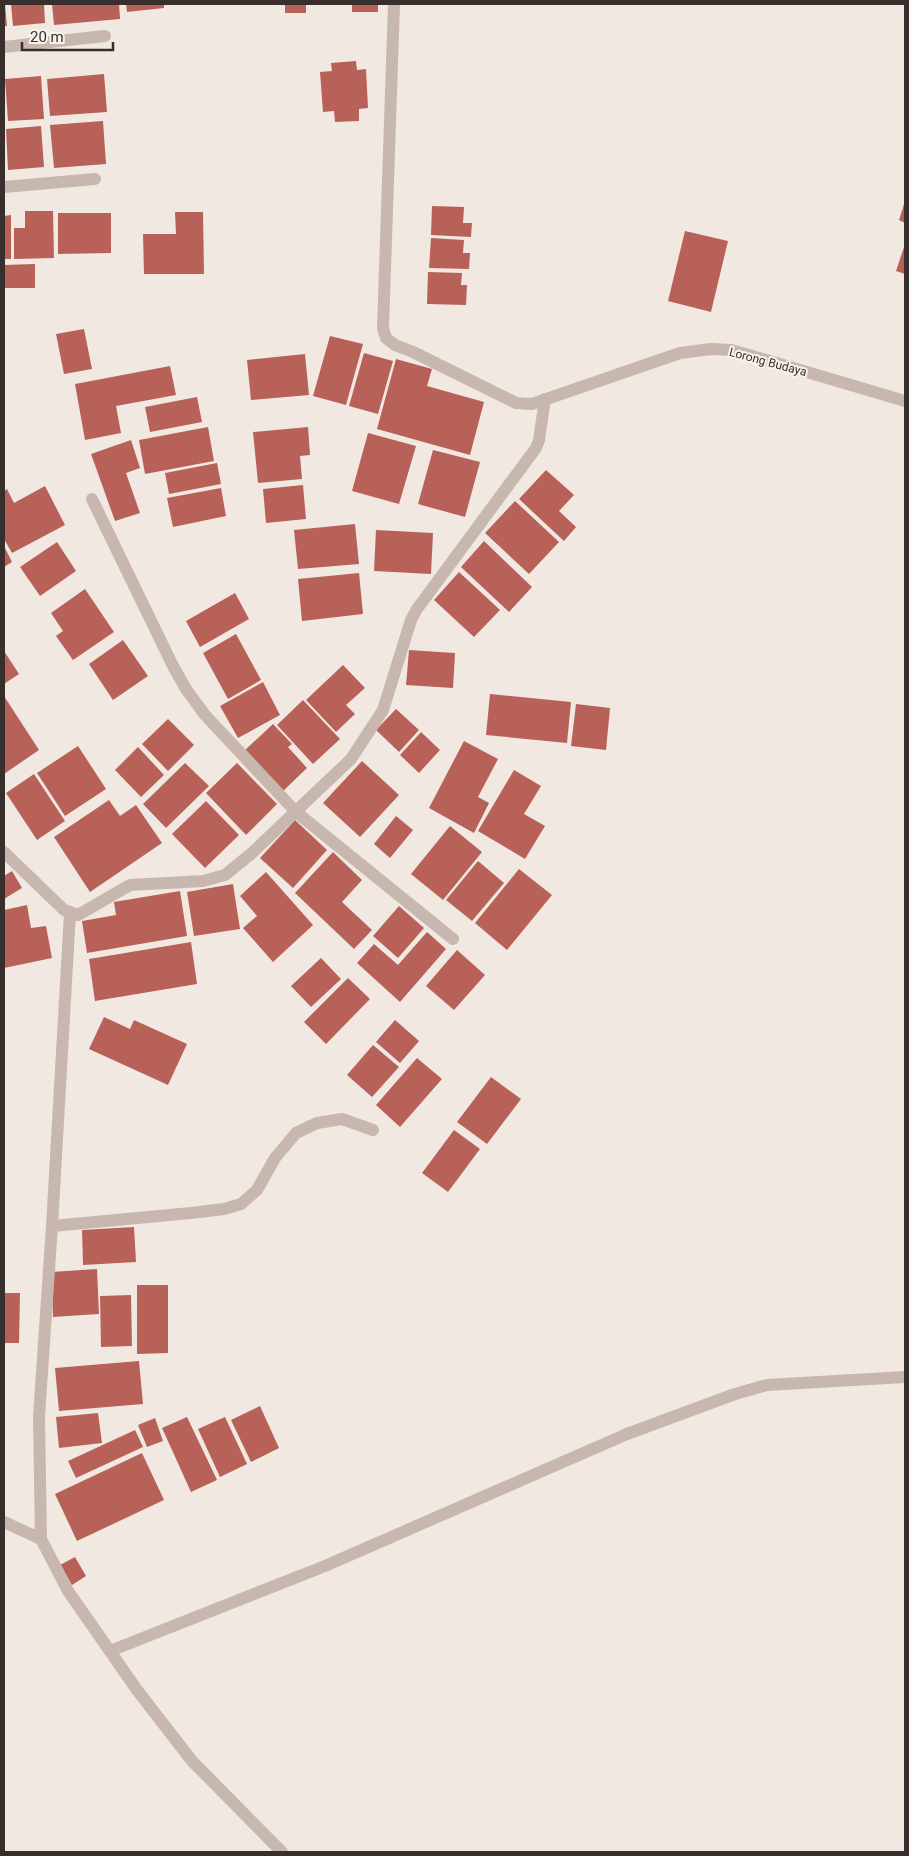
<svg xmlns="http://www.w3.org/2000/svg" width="909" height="1856" viewBox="0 0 909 1856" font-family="Roboto,sans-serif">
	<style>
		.building { fill: #b86159 }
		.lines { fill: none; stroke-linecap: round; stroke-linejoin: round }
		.lane { stroke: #c8b7af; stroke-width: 12 }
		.street { stroke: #c8b7af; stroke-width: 12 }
		.labels { text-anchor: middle; stroke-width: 4; stroke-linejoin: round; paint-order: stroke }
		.street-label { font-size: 12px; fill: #382e2c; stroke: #f9f2ee }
	</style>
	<rect width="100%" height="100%" fill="#f1e8e2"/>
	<!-- building -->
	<g class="building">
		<path d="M4,4H5L7,26H4Z"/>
		<path d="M11,4H44L45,23L13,26Z"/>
		<path d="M52,4H119L120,19L54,25Z"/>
		<path d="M126,4H164V8L127,12Z"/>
		<rect x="285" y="4" width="21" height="9"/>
		<rect x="352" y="4" width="26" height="8"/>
		<path d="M356,61L357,70L366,69L368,108L359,109V121L335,122L334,111L323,112L320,72L332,71L331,63Z"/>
		<path d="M104,74L107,112L50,116L47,79Z"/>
		<path d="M41,76L44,119L8,121L5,79Z"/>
		<path d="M103,121L106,164L54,168L50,125Z"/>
		<path d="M41,126L44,167L8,170L6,129Z"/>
		<path d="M905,201V223L899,220Z"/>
		<path d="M432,206L464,207L463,223H472L471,237L431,235Z"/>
		<path d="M25,211H53L54,258L14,259V228H25Z"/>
		<path d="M175,212H203L204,274H144L143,234H176Z"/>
		<path d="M58,213H111V253L58,254Z"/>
		<path d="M11,215V259H4V216Z"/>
		<path d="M685,231L728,241L711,312L668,301Z"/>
		<path d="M431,238L464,240L463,253H470L469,269L429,268Z"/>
		<path d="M905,244V274L896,271Z"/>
		<path d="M35,264V288H4V265Z"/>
		<path d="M428,272L462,273L461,285H467L466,305L427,304Z"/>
		<path d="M84,329L92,369L64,374L56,334Z"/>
		<path d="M330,336L363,344L346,405L313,396Z"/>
		<path d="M364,353L393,361L378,414L349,406Z"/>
		<path d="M305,354L309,395L251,400L247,360Z"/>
		<path d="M396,359L432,369L427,386L484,402L470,455L377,429Z"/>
		<path d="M170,366L176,395L116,406L121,433L85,440L75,384Z"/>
		<path d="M197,397L202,422L150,432L145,407Z"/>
		<path d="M208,427L214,461L145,474L139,440Z"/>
		<path d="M308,427L310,455L300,456L302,479L258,483L253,432Z"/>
		<path d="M368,433L416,446L399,504L352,491Z"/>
		<path d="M131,440L140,468L126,473L140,513L115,521L91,454Z"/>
		<path d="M433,450L480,462L465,517L418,504Z"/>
		<path d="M217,463L221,484L169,494L165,473Z"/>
		<path d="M546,470L574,495L559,511L576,527L564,541L519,499Z"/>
		<path d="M303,485L306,519L266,523L263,489Z"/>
		<path d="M45,486L65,525L12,553L4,539V491L7,489L14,503Z"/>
		<path d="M221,488L226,516L173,527L167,498Z"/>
		<path d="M515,501L559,542L529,574L485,533Z"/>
		<path d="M355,524L359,564L298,569L294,530Z"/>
		<path d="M376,530L433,533L431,574L374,571Z"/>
		<path d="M484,541L532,587L509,612L461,567Z"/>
		<path d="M57,542L76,571L40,596L20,567Z"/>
		<path d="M4,546L12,562L4,567Z"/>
		<path d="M459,572L500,610L474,637L434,600Z"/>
		<path d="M359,573L363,614L302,621L298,579Z"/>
		<path d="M85,589L114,632L73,660L56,636L63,631L51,613Z"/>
		<path d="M235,593L249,619L200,647L186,621Z"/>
		<path d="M236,634L261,680L228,699L203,653Z"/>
		<path d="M123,640L148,676L113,700L89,664Z"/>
		<path d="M409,650L455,653L453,688L406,685Z"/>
		<path d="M4,651L19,674L4,684Z"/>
		<path d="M343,665L365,688L346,705L355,714L336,732L306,700Z"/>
		<path d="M263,682L280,715L238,738L220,706Z"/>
		<path d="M490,694L571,702L567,743L486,735Z"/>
		<path d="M4,696L39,750L4,774Z"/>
		<path d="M303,700L340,739L313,764L277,725Z"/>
		<path d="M576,704L610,708L606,750L571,746Z"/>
		<path d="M396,709L419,730L399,752L376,730Z"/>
		<path d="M168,719L194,745L168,771L142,744Z"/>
		<path d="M273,724L292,744L288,747L307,768L282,792L243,752Z"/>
		<path d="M421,732L440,750L419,773L400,755Z"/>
		<path d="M464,741L498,759L478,797L489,803L474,833L429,808Z"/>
		<path d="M78,746L106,789L65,816L37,773Z"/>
		<path d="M138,747L164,775L141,797L115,770Z"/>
		<path d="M362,761L399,795L360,837L323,803Z"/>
		<path d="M185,763L209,786L166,828L143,804Z"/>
		<path d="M237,763L277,804L246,835L206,793Z"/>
		<path d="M514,770L541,786L524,814L545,826L525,859L478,831Z"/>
		<path d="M34,774L65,821L37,840L6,793Z"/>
		<path d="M109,800L120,816L136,805L162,843L90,892L54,837Z"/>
		<path d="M206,801L239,835L205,868L172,834Z"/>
		<path d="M396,816L413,830L390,858L374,844Z"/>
		<path d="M295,820L327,850L293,888L260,858Z"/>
		<path d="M450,826L482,852L443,900L411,874Z"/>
		<path d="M333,852L362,880L342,902L372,930L354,949L295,893Z"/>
		<path d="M478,861L504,883L472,921L446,900Z"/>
		<path d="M519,869L552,895L507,950L475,923Z"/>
		<path d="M12,871L22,888L4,899V876Z"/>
		<path d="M266,872L313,925L273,962L243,928L257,916L240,896Z"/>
		<path d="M233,884L240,929L194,936L187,892Z"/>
		<path d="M180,891L187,936L87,953L82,921L116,915L114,902Z"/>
		<path d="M27,905L31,928L46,926L52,958L4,968V910Z"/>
		<path d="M399,906L424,928L398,958L373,936Z"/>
		<path d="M427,932L446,949L400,1002L357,963L374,944L398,965Z"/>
		<path d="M191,942L197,984L95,1001L89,959Z"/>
		<path d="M457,950L485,975L454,1010L426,986Z"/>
		<path d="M321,958L341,979L311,1007L291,986Z"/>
		<path d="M348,978L370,999L326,1044L304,1022Z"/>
		<path d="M104,1017L130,1029L134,1020L187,1044L168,1085L89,1049Z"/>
		<path d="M395,1020L419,1041L400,1063L376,1042Z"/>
		<path d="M373,1045L399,1067L372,1097L347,1075Z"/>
		<path d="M417,1058L442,1079L400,1127L376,1105Z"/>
		<path d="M491,1077L521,1099L487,1144L457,1122Z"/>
		<path d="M454,1130L480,1149L448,1192L422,1173Z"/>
		<path d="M134,1227L136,1262L83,1265L82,1230Z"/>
		<path d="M97,1269L99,1314L53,1317L51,1272Z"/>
		<path d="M137,1285H168V1353L137,1354Z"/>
		<path d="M4,1293H20L19,1343H4Z"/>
		<path d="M131,1295L132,1346L101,1347L100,1296Z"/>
		<path d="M139,1361L143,1404L59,1411L55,1368Z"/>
		<path d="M260,1406L279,1448L251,1462L231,1420Z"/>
		<path d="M98,1413L102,1443L59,1448L56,1417Z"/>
		<path d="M187,1417L217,1480L191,1492L162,1428Z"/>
		<path d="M225,1417L247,1464L220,1477L198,1429Z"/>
		<path d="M155,1418L163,1441L147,1447L138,1425Z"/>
		<path d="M135,1430L143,1447L76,1478L68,1461Z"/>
		<path d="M142,1453L164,1500L77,1541L55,1494Z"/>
		<path d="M75,1557L86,1576L72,1585L60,1565Z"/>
	</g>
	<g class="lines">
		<!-- lane -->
		<g class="lane">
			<path d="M41,1539L68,1591L137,1690L192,1761L282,1852"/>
			<path d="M110,1651L325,1566L627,1434L735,1394L767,1385L905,1377"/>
		</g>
		<!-- street -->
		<g class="street">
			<path d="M394,4L383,328L386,338L395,345L413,352L516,403L532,404L680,353L711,349L731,350L749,355L905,401"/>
			<path d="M4,47L105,36"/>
			<path d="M4,187L95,179"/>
			<path d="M92,499L173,666L186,689L205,715L296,812L453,939"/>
			<path d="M4,852L64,910L78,915L130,885L203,881L225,875L252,853L351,759L383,710L411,620L417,609L536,448L539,440L545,399"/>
			<path d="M70,913L52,1226L191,1213L224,1209L241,1204L257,1190L275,1158L296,1133L317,1123L342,1119L373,1130"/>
			<path d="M4,1522L41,1539L39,1416L52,1226"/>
		</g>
	</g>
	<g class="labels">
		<!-- street labels -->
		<g class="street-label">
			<text transform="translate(768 362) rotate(15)" y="4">Lorong Budaya</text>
		</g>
	</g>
	<!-- border -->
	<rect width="909" height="1856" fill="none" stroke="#382e2c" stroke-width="10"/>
	<!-- scale -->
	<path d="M22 42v8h91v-8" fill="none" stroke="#382e2c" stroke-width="2.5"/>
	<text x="30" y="42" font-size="15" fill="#382e2c" stroke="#f9f2ee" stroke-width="4" paint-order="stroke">20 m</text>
</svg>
